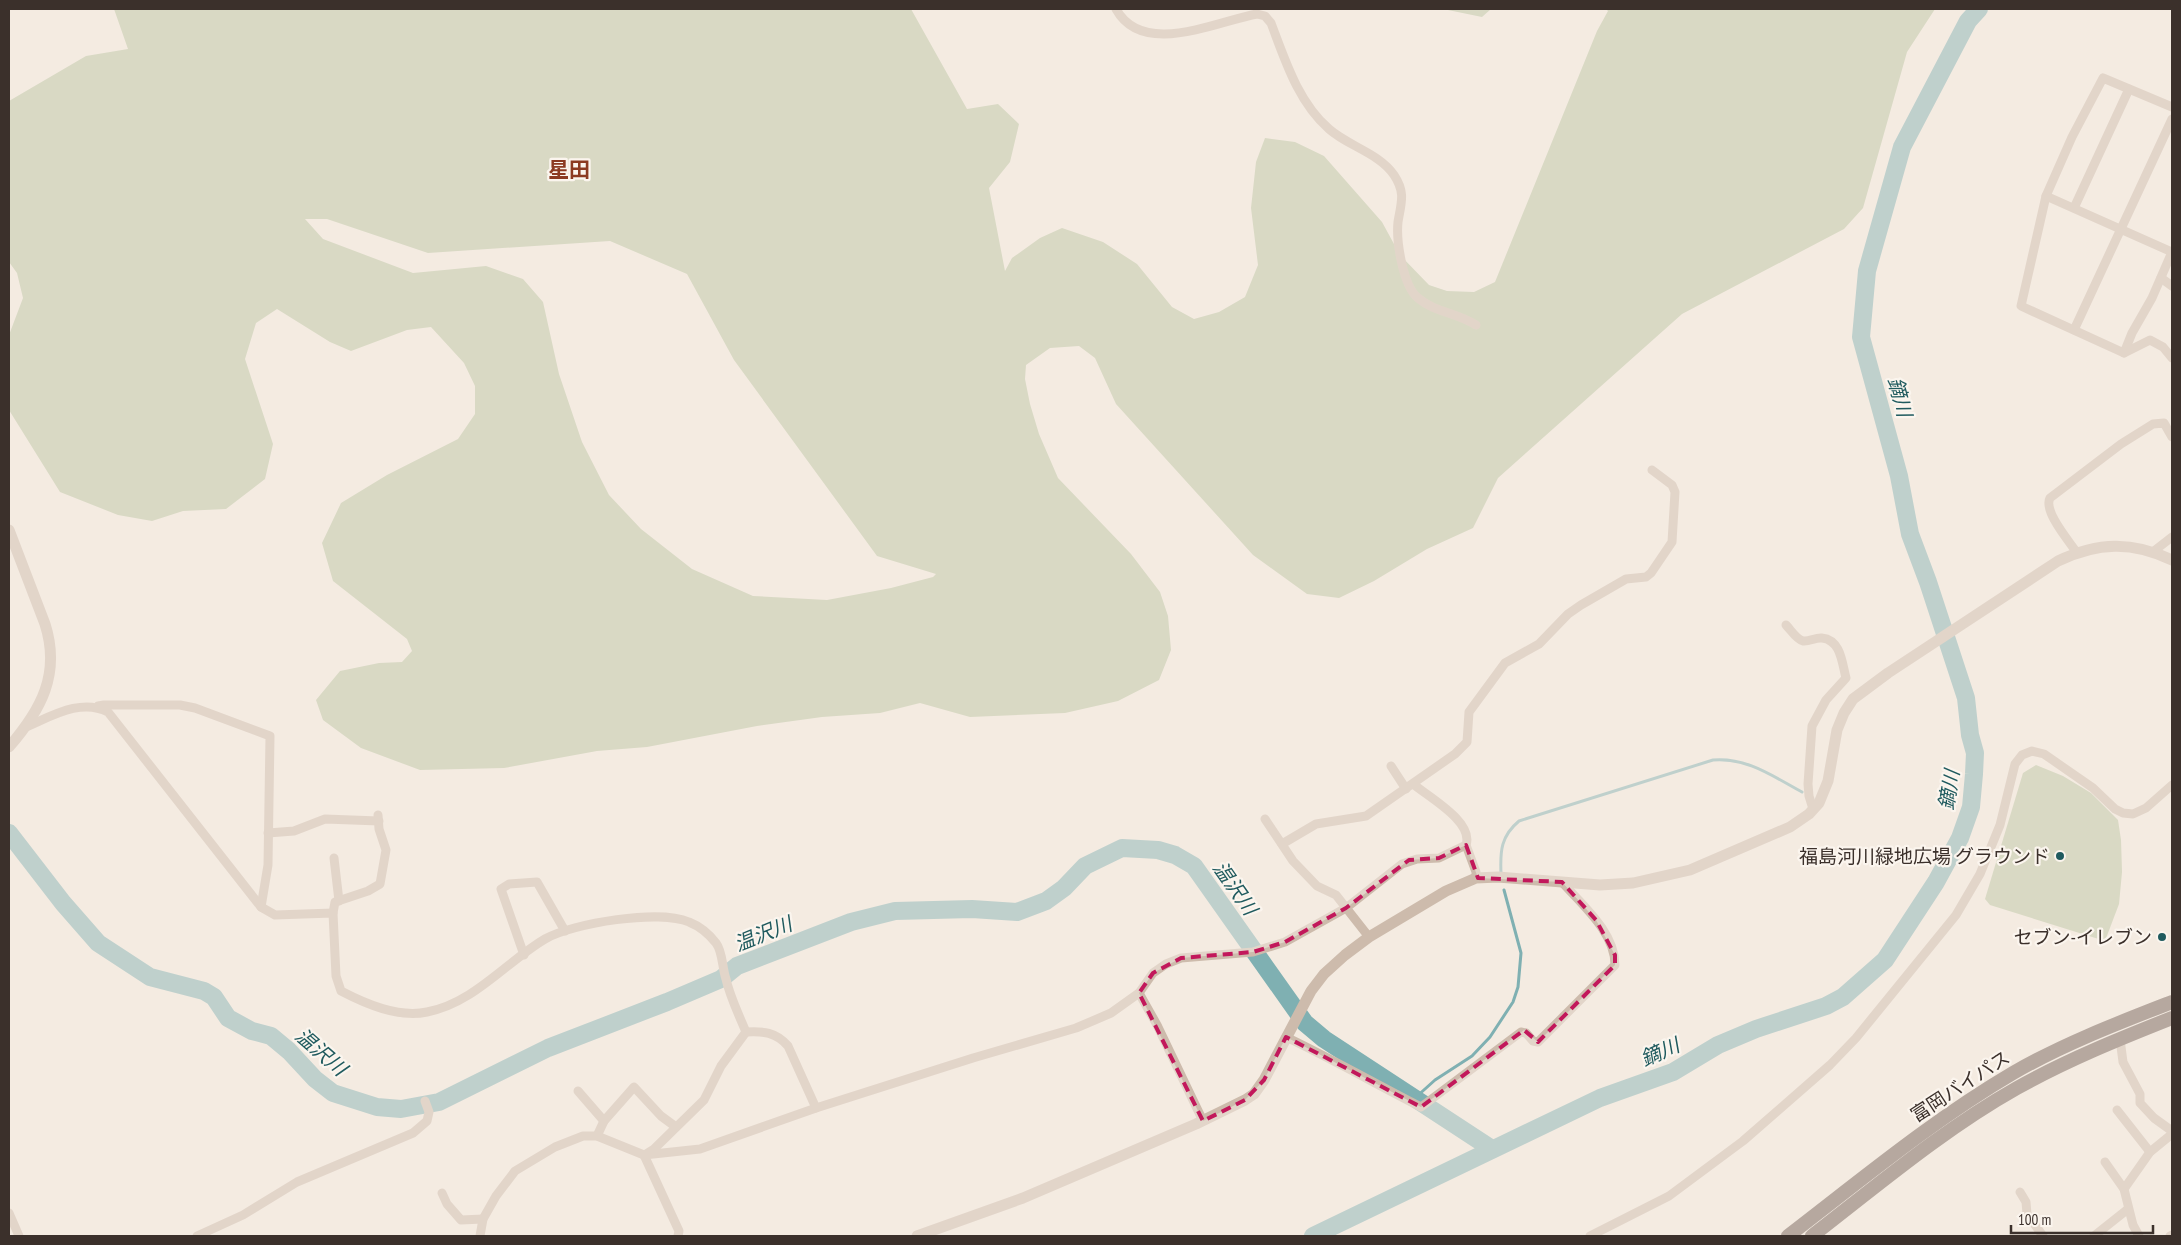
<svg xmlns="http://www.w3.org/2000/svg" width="2181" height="1245" viewBox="0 0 2181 1245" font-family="'PT Sans Narrow','Noto Sans JP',sans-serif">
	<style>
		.green { fill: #b8c4a0; fill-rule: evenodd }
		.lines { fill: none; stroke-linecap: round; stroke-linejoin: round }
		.stream { stroke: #7fb0b2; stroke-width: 3 }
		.river { stroke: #7fb0b2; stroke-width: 18 }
		.minor { stroke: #cdbbac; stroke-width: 9 }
		.tertiary { stroke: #cdbbac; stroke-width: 11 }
		.trunk { stroke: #6c584f; stroke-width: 14 }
		.marked { fill: none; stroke: #c2185b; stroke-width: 4; stroke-dasharray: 10 6; stroke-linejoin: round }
		.poi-dot { fill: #1f5a5e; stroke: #fbf5ee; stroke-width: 2 }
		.labels { text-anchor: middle; stroke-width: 4.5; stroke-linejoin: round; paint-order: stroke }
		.poi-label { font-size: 19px; fill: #3b302b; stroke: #fbf5ee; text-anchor: end }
		.street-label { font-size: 19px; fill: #3b302b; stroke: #fbf5ee }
		.water-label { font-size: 20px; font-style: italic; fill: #1f5a5e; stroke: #fbf5ee }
		.quarter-label { font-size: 21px; font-weight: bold; fill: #8c3b22; stroke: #fbf5ee }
	</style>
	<rect width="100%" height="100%" fill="#f4ebe1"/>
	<!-- green -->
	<g class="green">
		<path d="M114,9H911L967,109L998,104L1019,124L1010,162L989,188L1005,271L1012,258L1040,238L1062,228L1103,242L1137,264L1172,307L1194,319L1219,312L1245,297L1258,265L1251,208L1256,162L1265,138L1295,142L1324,156L1382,222L1400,255L1429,285L1447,291L1474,292L1495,282L1597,31L1608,11L1606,9H1935L1907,52L1863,208L1844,229L1682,314L1498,478L1473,528L1427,549L1374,581L1339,598L1307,594L1253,555L1116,404L1095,358L1079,346L1050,348L1026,365L1025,379L1030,404L1039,434L1058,478L1131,554L1160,592L1168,616L1171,650L1159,680L1118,701L1065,713L970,717L920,703L880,713L822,717L757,726L647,747L597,751L504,768L420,770L361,748L323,720L316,700L340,671L379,663L402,662L412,651L407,639L333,581L322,543L341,503L387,475L458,439L475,414V386L464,363L431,327L407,330L351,351L330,342L277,309L256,323L245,359L273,444L265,479L226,509L183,511L152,521L118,515L60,492L9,410V335L23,298L17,273L9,262V101L86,56L128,49ZM305,219H327L428,253L610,241L687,274L734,360L877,556L936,574L933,577L891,588L827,600L753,596L692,569L641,529L609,495L582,442L559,374L543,302L523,279L486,266L413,273L323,239Z"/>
		<path d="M1443,9H1491L1482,17Z"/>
		<path d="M2036,765L2063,776L2091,793L2118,820L2121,840L2122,872L2119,904L2105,941L1990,905L1985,899L2023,773Z"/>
	</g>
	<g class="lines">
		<!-- stream -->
		<g class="stream">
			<path d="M1501,873C1500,851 1501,836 1519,821L1713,760C1747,757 1774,777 1802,792"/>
			<path d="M1415,1098L1435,1080L1472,1056L1490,1037L1513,1002L1518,987L1521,953L1504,890"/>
		</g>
		<!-- river -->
		<g class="river">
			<path d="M9,833L63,903L98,943L150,977L204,991L214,997L228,1018L252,1031L271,1036L289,1051L315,1079L333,1093L377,1107L401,1109L439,1102L548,1048L667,1002L721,979L737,966L851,922L895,911L972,909L1017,912L1046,901L1064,888L1085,866L1122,848L1158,850L1175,855L1194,866L1305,1023L1324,1039L1492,1149"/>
			<path d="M1313,1236L1600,1098L1673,1072L1718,1045L1756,1029L1826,1006L1843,997L1885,960L1936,882L1960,838L1971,807L1974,774L1975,753L1970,735L1966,698L1928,582L1910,534L1899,476L1861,337L1867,271L1902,147L1968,21L1979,9"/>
		</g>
		<!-- minor -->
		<g class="minor">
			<path d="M1116,9C1143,58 1217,21 1257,14L1265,16L1271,23C1285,60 1298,102 1329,129C1348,146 1379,153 1394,175C1406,193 1401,203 1398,222C1396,241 1403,286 1418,298C1434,312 1458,313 1476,325"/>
			<path d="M2172,107L2103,78L2072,137L2046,196L2021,306L2124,353L2132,333L2152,298L2172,252"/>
			<path d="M2046,196L2172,252"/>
			<path d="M2074,208L2129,89"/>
			<path d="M2161,278L2172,286"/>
			<path d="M2074,330L2172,119"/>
			<path d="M2124,353L2150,340L2163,347L2172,358"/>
			<path d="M2154,551L2172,537"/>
			<path d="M2077,553C2069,541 2043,511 2050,498L2121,444L2153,424L2164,423L2172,437"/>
			<path d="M1786,625C1791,630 1796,639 1803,641C1809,642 1816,637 1822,638C1841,640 1842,663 1846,678L1826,700L1812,726L1808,784L1809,796L1813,809"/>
			<path d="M98,706L104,705H180L195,708L270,736L268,865L261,907"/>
			<path d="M26,727C52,716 81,698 108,712L261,907L275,915L333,913L336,976L341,991C366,1004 398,1018 427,1012C474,1003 506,962 545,939C573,923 660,909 689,922C699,926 709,934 716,943C723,952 722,968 726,979C730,997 739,1015 746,1032L721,1066L704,1100L654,1149L646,1154"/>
			<path d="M1391,766L1406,789"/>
			<path d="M1265,819L1293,861L1317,886L1336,895L1369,937"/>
			<path d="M268,833L294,831L325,819L379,821"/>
			<path d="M1282,844L1316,824L1366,816L1455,754L1467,742L1469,712L1505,663L1539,644L1568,614L1581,605L1626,579L1646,577L1651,573L1672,542L1675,492L1672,485L1652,470"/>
			<path d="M1466,845L1476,872V878"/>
			<path d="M334,858L339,901"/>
			<path d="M333,913L335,902L368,891L380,884L386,850L379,829L378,815"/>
			<path d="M524,955L501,889L509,884L537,882L565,931"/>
			<path d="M1139,993L1157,1025L1203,1121"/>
			<path d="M746,1032C763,1031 776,1032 788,1046L816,1108"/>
			<path d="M1286,1037C1332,1059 1376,1084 1421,1107L1521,1032L1526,1033L1533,1041L1538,1042L1615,965C1615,932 1582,905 1562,882"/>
			<path d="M2120,1039L2123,1062L2140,1094V1103L2154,1118L2172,1131"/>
			<path d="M578,1091L604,1121"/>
			<path d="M2117,1110L2150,1152"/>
			<path d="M597,1136L604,1121L634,1087L661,1116L676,1127"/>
			<path d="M644,1155L679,1231L678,1236"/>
			<path d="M2105,1162L2124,1189L2133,1225L2139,1236"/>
			<path d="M2124,1189L2150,1152L2172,1134"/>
			<path d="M2020,1192L2026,1202L2027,1214L2043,1236"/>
			<path d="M442,1193L447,1204L461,1220L483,1219"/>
			<path d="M9,1213L19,1236"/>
			<path d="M197,1236L243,1215L297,1182L413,1133L427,1121L429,1112L425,1101"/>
			<path d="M480,1236L483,1219L496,1196L515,1171L555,1147L583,1136H597L644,1155L700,1149L816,1108L973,1058L1076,1028L1111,1013L1139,993L1153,973L1166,964L1181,958L1253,952L1285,942L1346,908L1402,864L1417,859L1439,858L1466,845C1474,822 1429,797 1413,784"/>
			<path d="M1590,1236L1669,1196L1743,1141L1830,1065L1856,1038L1956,915L1980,874L2000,825L2015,764L2022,755L2032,751L2044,754L2093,788L2115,809L2123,813L2133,814L2146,808L2172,785"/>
			<path d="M2094,1236L2128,1209"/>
			<path d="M2170,1236L2172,1235"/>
		</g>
		<!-- tertiary -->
		<g class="tertiary">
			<path d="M9,530L45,624C61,674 41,710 9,747"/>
			<path d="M917,1236L1023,1198L1196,1124L1245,1100L1254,1094L1264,1080L1311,991L1324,974L1345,955L1369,937L1446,891L1476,878L1498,877L1600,885L1633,883L1690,870L1790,827L1809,814L1819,803L1828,781L1837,730L1844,713L1853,699L1888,673L2058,561C2098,542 2132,541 2172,560"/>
		</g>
		<!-- trunk -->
		<g class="trunk">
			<path d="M1788,1236C1861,1180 1933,1120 2013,1073C2063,1044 2118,1023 2172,1002"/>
			<path d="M1812,1236C1878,1185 1944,1129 2017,1088C2067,1060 2119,1039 2172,1018"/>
		</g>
	</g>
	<!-- marked area -->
	<path d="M0 0H2181V1245H0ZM1466,845L1478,878L1562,882L1596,920L1615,955V965L1538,1042L1524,1030L1421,1107L1286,1037L1264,1080L1245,1100L1203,1121L1139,993L1153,973L1181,958L1253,952L1285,942L1346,908L1409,860L1439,858Z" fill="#f4ebe1" fill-opacity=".55" fill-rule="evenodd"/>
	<path class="marked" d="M1466,845L1478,878L1562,882L1596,920L1615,955V965L1538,1042L1524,1030L1421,1107L1286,1037L1264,1080L1245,1100L1203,1121L1139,993L1153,973L1181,958L1253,952L1285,942L1346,908L1409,860L1439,858Z"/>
	<!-- markers -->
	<g class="poi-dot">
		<circle cx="2060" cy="856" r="5"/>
		<circle cx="2162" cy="937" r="5"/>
	</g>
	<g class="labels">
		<!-- poi labels -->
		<g class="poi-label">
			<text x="2050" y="863">福島河川緑地広場 グラウンド</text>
			<text x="2152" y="944">セブン-イレブン</text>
		</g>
		<!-- street labels -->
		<g class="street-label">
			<text transform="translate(1960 1086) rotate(-33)" y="7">富岡バイパス</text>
		</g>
		<!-- water labels -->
		<g class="water-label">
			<text transform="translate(1900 397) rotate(75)" y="7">鏑川</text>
			<text transform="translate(1949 790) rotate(-81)" y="7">鏑川</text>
			<text transform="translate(1235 888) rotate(55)" y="7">温沢川</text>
			<text transform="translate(763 934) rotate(-22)" y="7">温沢川</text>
			<text transform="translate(321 1052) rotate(41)" y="7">温沢川</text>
			<text transform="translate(1660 1052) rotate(-24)" y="7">鏑川</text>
		</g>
		<!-- quarter labels -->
		<g class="quarter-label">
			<text x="569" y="177">星田</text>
		</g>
	</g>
	<!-- border -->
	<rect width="2181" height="1245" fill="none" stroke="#3b302b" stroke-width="20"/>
	<!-- scale -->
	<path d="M2011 1225v8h142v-8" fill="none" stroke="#3b302b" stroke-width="2.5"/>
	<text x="2018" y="1225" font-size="15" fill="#3b302b" stroke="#fbf5ee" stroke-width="4" paint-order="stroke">100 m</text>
</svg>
